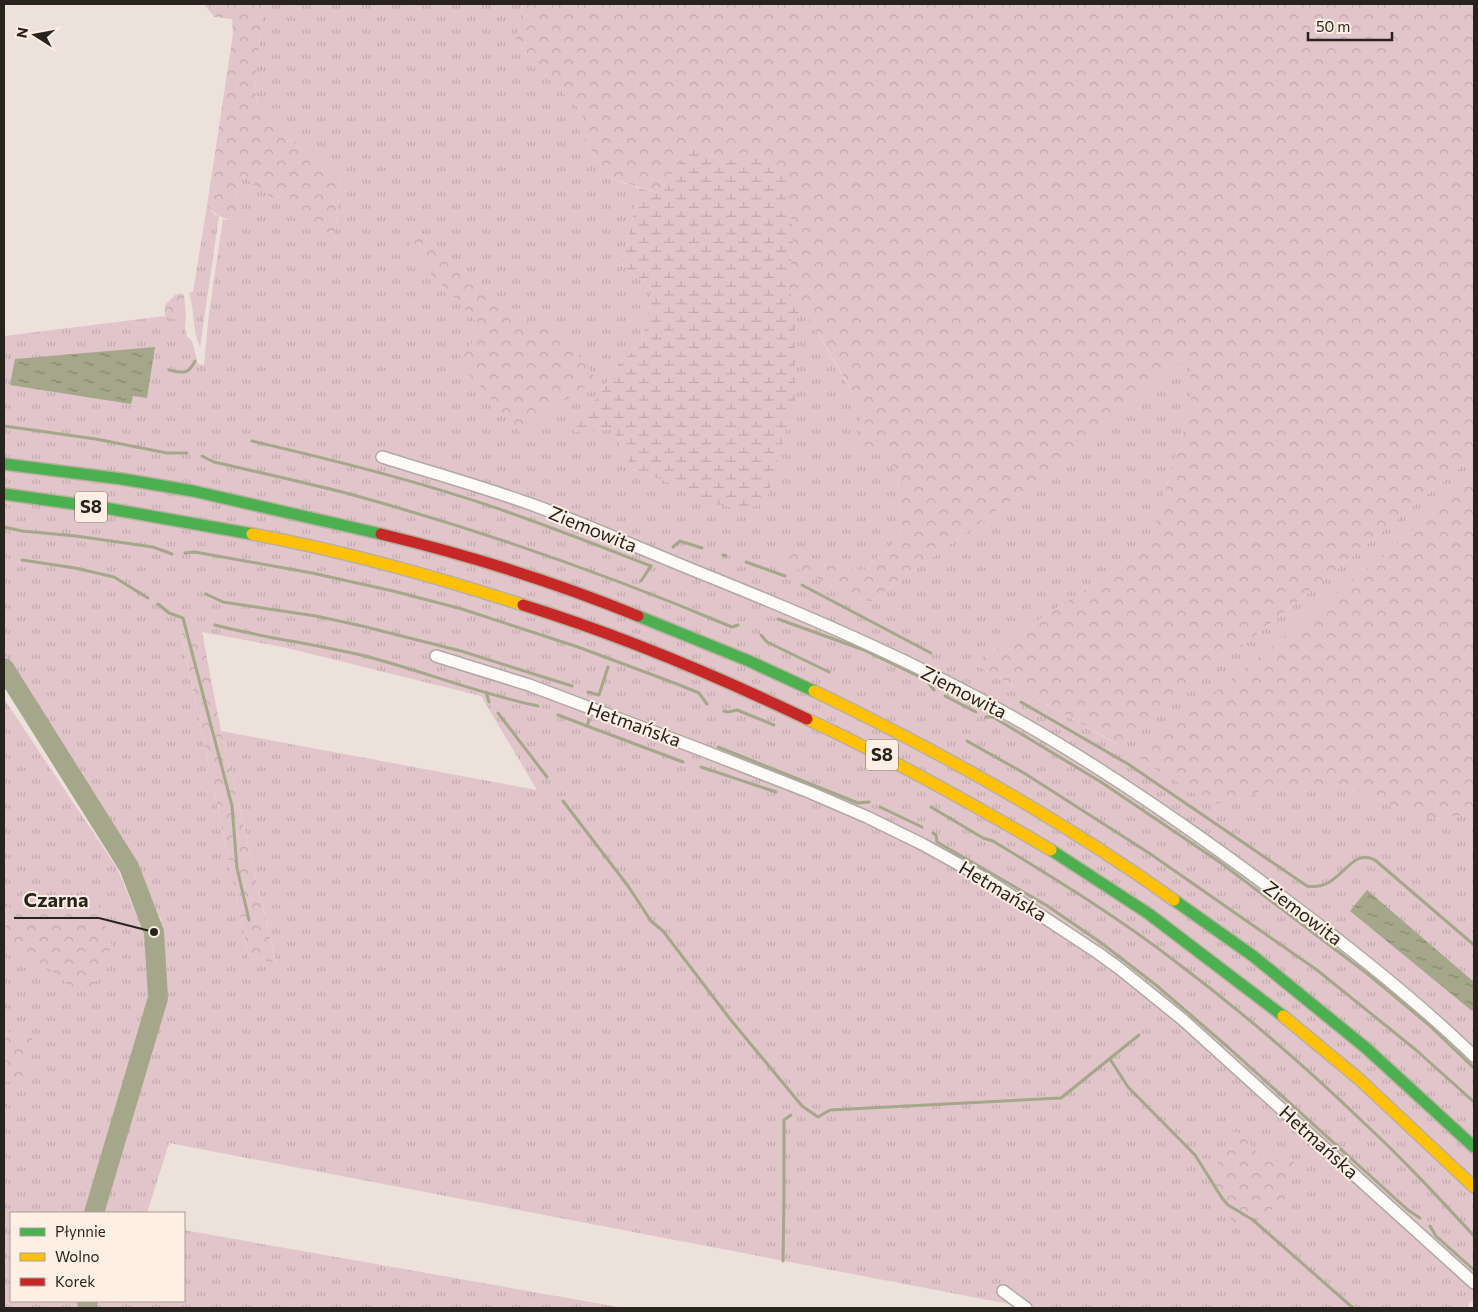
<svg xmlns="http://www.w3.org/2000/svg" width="1478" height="1312" viewBox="0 0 1478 1312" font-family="Commissioner,sans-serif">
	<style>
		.grass { fill: url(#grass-tufts); fill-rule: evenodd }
		.forest { fill: url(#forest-crowns) }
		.wetland { fill: url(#wetland-marsh) }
		.water { fill: url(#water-ripples) }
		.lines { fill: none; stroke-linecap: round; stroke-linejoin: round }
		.stream { stroke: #a4a789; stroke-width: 3 }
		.river { stroke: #a4a789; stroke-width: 20 }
		.street-casing { stroke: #b0a8a2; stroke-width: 14 }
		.fast-casing { stroke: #bab0a0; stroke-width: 14 }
		.slow-casing { stroke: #bab0a0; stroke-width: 14 }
		.jam-casing { stroke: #bab0a0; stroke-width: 14 }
		.street { stroke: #fcfbfa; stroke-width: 11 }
		.fast { stroke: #4caf50; stroke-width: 11 }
		.slow { stroke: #ffc107; stroke-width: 11 }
		.jam { stroke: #c62828; stroke-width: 11 }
		.labels { text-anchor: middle; stroke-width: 4; stroke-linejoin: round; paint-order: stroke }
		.shield { fill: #feefe4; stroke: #696059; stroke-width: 1 }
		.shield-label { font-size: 18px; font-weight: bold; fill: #29231e }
		.street-label { font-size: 19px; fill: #29231e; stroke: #feefe4 }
		.leader { fill: none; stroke: #29231e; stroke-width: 2 }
		.callout-dot { fill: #29231e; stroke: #feefe4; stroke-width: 2 }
		.callout-label { font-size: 20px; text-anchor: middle; font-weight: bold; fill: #29231e; stroke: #feefe4; stroke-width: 4; stroke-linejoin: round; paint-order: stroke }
	</style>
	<defs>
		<pattern id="grass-tufts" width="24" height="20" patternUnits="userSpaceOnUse" patternTransform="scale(1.25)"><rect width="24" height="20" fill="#e1c5ca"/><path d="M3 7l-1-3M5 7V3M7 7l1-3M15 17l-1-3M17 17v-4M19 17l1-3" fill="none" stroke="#c1a9ad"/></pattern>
		<pattern id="forest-crowns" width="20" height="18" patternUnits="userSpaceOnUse" patternTransform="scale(1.25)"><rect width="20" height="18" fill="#e1c5ca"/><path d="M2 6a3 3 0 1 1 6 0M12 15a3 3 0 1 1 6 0" fill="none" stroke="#c1a9ad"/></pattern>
		<pattern id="wetland-marsh" width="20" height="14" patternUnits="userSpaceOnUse" patternTransform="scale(1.25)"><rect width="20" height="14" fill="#e1c5ca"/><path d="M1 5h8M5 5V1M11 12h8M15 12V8" fill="none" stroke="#c1a9ad"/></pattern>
		<pattern id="water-ripples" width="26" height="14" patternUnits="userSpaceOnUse" patternTransform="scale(1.25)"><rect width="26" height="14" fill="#a4a789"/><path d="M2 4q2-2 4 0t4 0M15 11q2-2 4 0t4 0" fill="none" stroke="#86886f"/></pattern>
	</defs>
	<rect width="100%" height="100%" fill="#ece2db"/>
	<!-- grass -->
	<g class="grass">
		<path d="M263,4H523L515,42L583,113L580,134L609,178L639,188L622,265L652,289L641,345L618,364L600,394L613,430L632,469L670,483L699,501L795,399V319L804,310L846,382L863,408L883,453L898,474L901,537L864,570L821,564L794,547L778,560L870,602L1058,467L1191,354V405L1148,548L973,663L1116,744L1280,616L1474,456V477L1384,556L1233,801L1278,785H1342L1401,809L1434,819L1474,814V1304L1471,1301L1467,1308H1014L1009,1304L169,1143L147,1213H103L163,995L161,920L139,870L4,654V336L165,316L173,319L186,317L185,328L187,336L192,341L198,364L204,365L209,313L223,219L238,222L241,175L334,242L341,178L292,142L258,107L255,90ZM418,231L521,318L559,330L457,361L483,330ZM180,628L283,647L481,696L537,790L221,731L276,962L249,958Z"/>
		<path d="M207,206L214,214L219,216L200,347C192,330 195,311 189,293L193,292Z"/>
		<path d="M4,699L117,868L145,935L148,999L86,1213H11V1301H83V1308H4Z"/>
		<path d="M184,1230L624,1308H96L94,1301H184Z"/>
	</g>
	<!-- forest -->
	<g class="forest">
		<path d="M204,4H263L255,90L258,107L292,142L341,178L334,243L242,176L238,222C225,219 216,216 207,206L233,34L232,19L214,17Z"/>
		<path d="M523,4H1474V456L1280,616L1117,744L973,663L1148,548L1191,405L1190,355L1058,467L870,602L777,560L783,548L794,547L821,564L864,570L901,537L898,474L883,453L854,445L863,408C837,369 817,326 787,290L794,238L772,155L724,162L691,147L658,193L609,178L580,134L583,113L515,42Z"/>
		<path d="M418,231L521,318L559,330L596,379L520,432L457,361L483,329L407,248Z"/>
		<path d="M181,293L184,295L186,317L173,319L165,316V305L175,295Z"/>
		<path d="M1474,477V814L1434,819L1401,809L1342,785H1278L1233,801L1211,804L1136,756L1384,556Z"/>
		<path d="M180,627L202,632L221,731L276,963L249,958Z"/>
		<path d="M73,893L98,904L112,945L93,989L69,986L51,970L10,949L4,948V908L17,903Z"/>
		<path d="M4,1024L15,1040L33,1035L22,1084L4,1081Z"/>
		<path d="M1231,1131L1242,1134L1258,1154L1275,1155L1295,1160L1287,1182L1284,1208L1269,1210L1250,1227L1233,1223L1208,1186Z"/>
	</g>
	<!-- wetland -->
	<path class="wetland" d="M691,147L724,162L772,155L785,177L794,238L787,290L804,310L795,319V399L766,503L742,509L699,501L670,483L632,469L613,430L573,432L600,394L618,364L641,345L652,289L622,265L639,188L658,193Z"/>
	<!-- water -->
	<g class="water">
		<path d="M155,347L147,398L133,396L131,404L10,385L15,359Z"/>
		<path d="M1367,890L1474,982V1009L1472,1011L1350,911Z"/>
	</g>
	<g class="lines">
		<!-- stream -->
		<g class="stream">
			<path d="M169,370C183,373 188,375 195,361"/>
			<path d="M4,426L96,439L167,453H187"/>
			<path d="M252,441C337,461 422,482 505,511C554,528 602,547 651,566L641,581"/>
			<path d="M202,456L214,462C258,472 302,482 346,493C478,529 606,574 732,627L738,625"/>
			<path d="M4,527L22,531L76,536L153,547L172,554"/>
			<path d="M673,547L680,541L702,548"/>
			<path d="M185,553L195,552L312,573L393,591L462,609L578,647L677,684L699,693L707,704"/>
			<path d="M723,555L726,556"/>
			<path d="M22,560L75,568L114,577L148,598"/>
			<path d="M746,562L785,576"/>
			<path d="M802,585L931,653"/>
			<path d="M206,594L223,602L316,616L362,626L461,651L572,686"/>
			<path d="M158,604L169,613L183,618L232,806L237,868L249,920"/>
			<path d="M778,619L864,650L926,680L934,690"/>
			<path d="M215,625C264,638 315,644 365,656C423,671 479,694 538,706"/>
			<path d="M761,635L767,642L829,672"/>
			<path d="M486,692L489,702"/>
			<path d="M588,692L599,695L608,667"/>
			<path d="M945,696L976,712"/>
			<path d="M1021,702L1128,764L1307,886C1342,892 1348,846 1375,860L1474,945"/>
			<path d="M724,711L728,712L737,710L774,725"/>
			<path d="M498,713L547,777"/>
			<path d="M558,715L587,726L589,720"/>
			<path d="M986,717H993L1101,782L1221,863L1369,975L1429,1025L1474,1068"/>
			<path d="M587,726L683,762"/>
			<path d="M967,741L1024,773L1149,853L1317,970L1416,1050L1474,1102"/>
			<path d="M718,747L858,803L869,802"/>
			<path d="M701,767L776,792"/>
			<path d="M563,801L628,886L651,921L663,931L730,1019L802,1106L818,1117L830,1110L1061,1098L1139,1035"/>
			<path d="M880,807L922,827"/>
			<path d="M931,807L983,838L993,841C1055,879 1118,917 1176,962C1241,1011 1304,1065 1363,1122C1402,1158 1438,1197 1474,1236"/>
			<path d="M933,833L936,835L937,842L1046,905L1100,942L1156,985L1229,1048L1408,1210L1420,1218"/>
			<path d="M1110,1059L1128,1087L1195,1155L1222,1198L1228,1205L1253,1220L1353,1308"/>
			<path d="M1430,1226L1436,1236L1474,1270"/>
			<path d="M783,1261L784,1196V1120L791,1115"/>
		</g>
		<!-- river -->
		<g class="river">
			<path d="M4,668L129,867L154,932L158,998L94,1213"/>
			<path d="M87,1301L88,1308"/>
		</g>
		<defs>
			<g id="street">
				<path d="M382,457C436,474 491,489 544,509C599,530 653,554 708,576C815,619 922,665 1023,723C1116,776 1204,838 1290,903C1354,951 1416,1000 1474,1056"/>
				<path d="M436,656L529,685L699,749L809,792L867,817L922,844L989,881L1098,953L1120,969L1182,1019L1474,1283"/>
				<path d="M1003,1291L1026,1308"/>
			</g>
			<g id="fast">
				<path d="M4,464L122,479L193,491L381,534"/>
				<path d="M4,494L111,509L252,534"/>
				<path d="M638,616L749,661L814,691"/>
				<path d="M1051,850L1149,914L1283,1016"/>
				<path d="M1174,900L1253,956L1366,1048L1474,1147"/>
			</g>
			<g id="slow">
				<path d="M252,534C344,551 434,576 523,605"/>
				<path d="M814,691C939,751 1061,819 1174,900"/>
				<path d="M807,719C891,758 971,803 1051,850"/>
				<path d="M1283,1016L1359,1079L1474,1187"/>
			</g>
			<g id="jam">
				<path d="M381,534C468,555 555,582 638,616"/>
				<path d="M523,605C620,635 715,675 807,719"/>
			</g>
		</defs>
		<!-- street casing -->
		<use href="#street" class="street-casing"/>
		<!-- fast casing -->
		<use href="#fast" class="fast-casing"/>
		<!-- slow casing -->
		<use href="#slow" class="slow-casing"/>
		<!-- jam casing -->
		<use href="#jam" class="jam-casing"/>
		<!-- street -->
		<use href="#street" class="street"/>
		<!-- fast -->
		<use href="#fast" class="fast"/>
		<!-- slow -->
		<use href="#slow" class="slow"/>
		<!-- jam -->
		<use href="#jam" class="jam"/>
	</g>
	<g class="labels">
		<!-- shield labels -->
		<g class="shield">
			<rect x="75" y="491.5" width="32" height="31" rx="4"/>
			<rect x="866" y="739.5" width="32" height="31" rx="4"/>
		</g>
		<g class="shield-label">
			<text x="91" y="513">S8</text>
			<text x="882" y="761">S8</text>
		</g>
		<!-- street labels -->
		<g class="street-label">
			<text transform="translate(593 529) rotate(22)" y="7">Ziemowita</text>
			<text transform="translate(964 692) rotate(27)" y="7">Ziemowita</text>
			<text transform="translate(634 724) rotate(20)" y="7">Hetmańska</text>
			<text transform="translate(1003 891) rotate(31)" y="7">Hetmańska</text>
			<text transform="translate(1303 913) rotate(37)" y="7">Ziemowita</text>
			<text transform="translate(1319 1142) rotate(42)" y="7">Hetmańska</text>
		</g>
	</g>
	<!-- callouts -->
	<path class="leader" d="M154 932L99 918H14"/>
	<circle class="callout-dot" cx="154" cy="932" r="5"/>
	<g class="callout-label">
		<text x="56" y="907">Czarna</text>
	</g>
	<!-- border -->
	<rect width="1478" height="1312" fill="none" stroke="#29231e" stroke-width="10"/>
	<!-- legend -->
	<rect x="10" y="1212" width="175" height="90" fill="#feefe4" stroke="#a99d95"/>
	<rect x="20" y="1228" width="25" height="8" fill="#4caf50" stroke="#a99d95"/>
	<text x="55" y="1237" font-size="15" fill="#29231e">Płynnie</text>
	<rect x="20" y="1253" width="25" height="8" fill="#ffc107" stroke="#a99d95"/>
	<text x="55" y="1262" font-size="15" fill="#29231e">Wolno</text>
	<rect x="20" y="1278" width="25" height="8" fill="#c62828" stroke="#a99d95"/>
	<text x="55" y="1287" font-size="15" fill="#29231e">Korek</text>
	<!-- north arrow -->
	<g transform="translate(35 35) rotate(281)" stroke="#feefe4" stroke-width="4" paint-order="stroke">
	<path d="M0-4L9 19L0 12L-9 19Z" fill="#29231e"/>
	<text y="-8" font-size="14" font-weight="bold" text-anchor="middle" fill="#29231e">N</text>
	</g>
	<!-- scale -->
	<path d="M1308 32v8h84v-8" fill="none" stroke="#29231e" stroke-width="2.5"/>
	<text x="1316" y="32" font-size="15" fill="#29231e" stroke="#feefe4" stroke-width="4" paint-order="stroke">50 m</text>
</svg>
